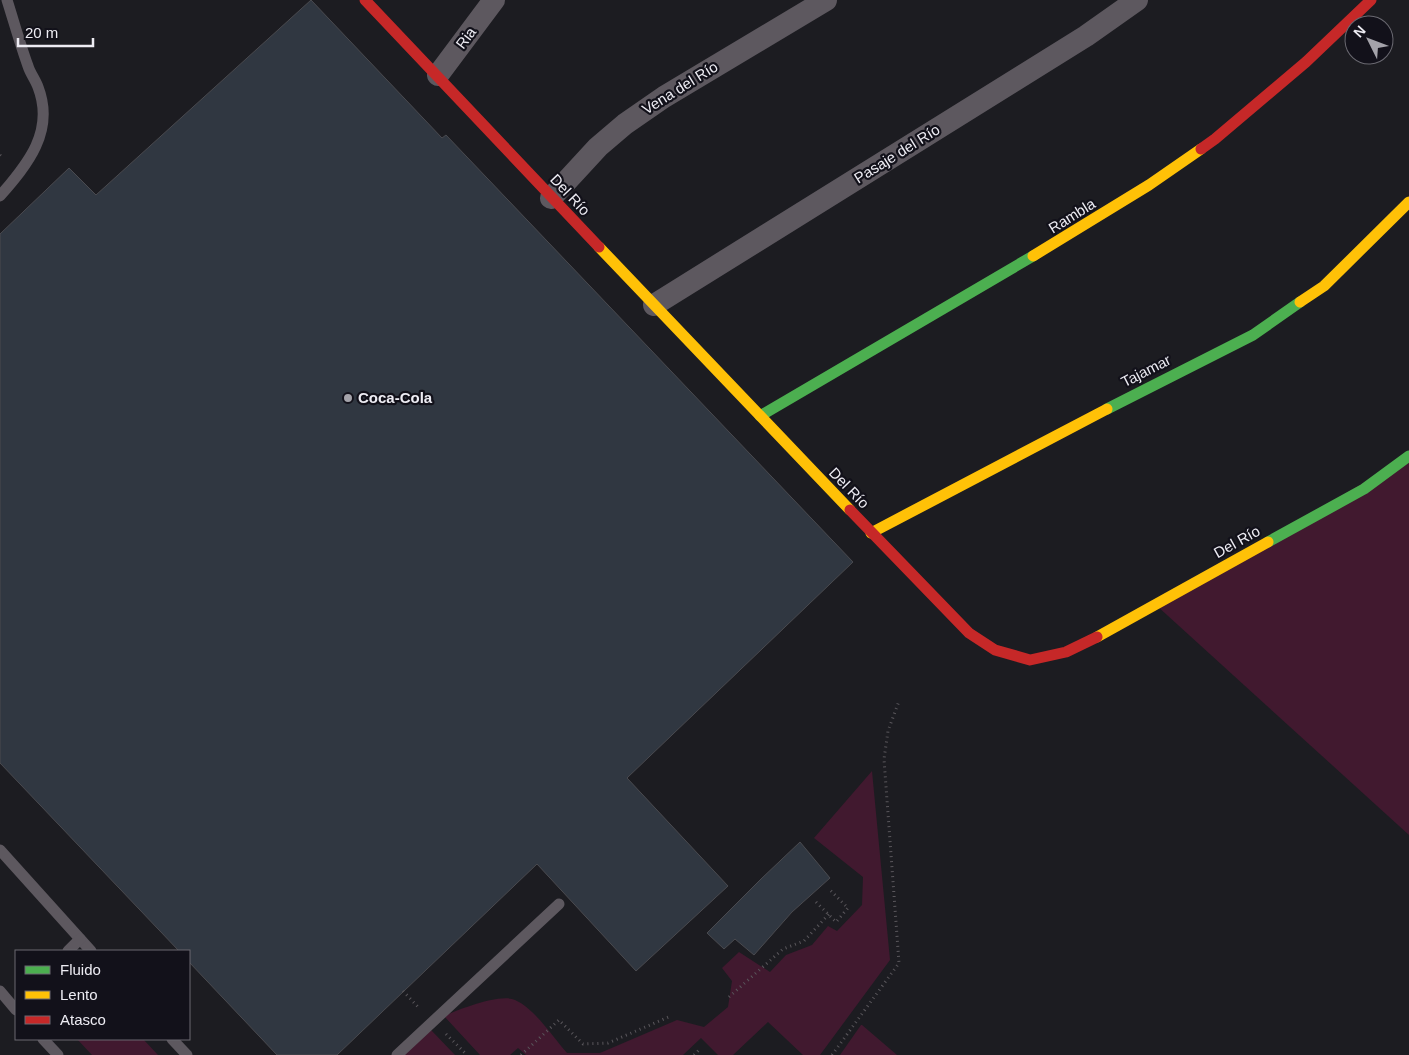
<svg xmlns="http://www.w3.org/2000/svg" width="1409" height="1055" viewBox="0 0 1409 1055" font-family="Helvetica,sans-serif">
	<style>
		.green { fill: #41192f }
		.building { fill: #303741; stroke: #4a4a4f }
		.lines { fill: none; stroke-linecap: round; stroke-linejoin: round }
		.path { stroke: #5a575c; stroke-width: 3; stroke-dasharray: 1 4; stroke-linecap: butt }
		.lane { stroke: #5d585f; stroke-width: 11 }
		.street { stroke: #5d585f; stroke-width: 22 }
		.fast { stroke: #4caf50; stroke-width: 11 }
		.slow { stroke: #ffc107; stroke-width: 11 }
		.jam { stroke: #c62828; stroke-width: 11 }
		.poi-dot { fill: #a4a3aa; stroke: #12111a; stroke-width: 2 }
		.labels { text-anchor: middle; stroke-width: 4.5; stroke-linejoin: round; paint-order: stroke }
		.street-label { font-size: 15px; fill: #edecf3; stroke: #12111a }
		.poi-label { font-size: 15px; font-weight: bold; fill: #edecf3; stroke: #12111a; text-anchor: start }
	</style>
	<rect width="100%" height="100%" fill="#1c1c21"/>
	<!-- green -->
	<g class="green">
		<path d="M1409,456V835L1156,605Z"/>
		<path d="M872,771L890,960L820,1055H803L768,1022L733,1055H718L701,1038L683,1055H526L518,1048L510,1055H480L444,1016C458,1010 500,993 515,1000C534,1008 553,1037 567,1053H600L677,1020L704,1027L728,1007L732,981L722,968L739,952L770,972L786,955L812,945L828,926L837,931L862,905L863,877L814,838Z"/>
		<path d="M861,1025H862L897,1055H840Z"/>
		<path d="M431,1030L455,1055H404Z"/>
		<path d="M77,1039H143L158,1055H92Z"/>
	</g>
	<!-- building -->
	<g class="building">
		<path d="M311,0L442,138L446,135L853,562L627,778L728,886L636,971L537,864L337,1055H277L189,962V951H179L0,763V234L69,168L96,195Z"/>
		<path d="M800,842L830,878L792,912L754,955L735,939L724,949L707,933L761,879Z"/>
	</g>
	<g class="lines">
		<!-- path -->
		<g class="path">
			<path d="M0,155L1,156"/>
			<path d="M816,902L836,922L848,908L829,889"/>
			<path d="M403,991L420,1009"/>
			<path d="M729,997L783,949L804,941L829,914"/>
			<path d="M446,1034L467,1055"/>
			<path d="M521,1055L559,1020L583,1044L608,1043L671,1016"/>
			<path d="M694,1055L701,1048"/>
			<path d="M832,1055L899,963L884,759L888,731L899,701"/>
		</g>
		<!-- lane -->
		<g class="lane">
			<path d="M0,196C28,164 55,131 38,87C35,79 30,73 28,66C20,44 14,22 7,0"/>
			<path d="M0,850L91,951"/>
			<path d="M68,951L80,939"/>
			<path d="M0,991L16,1010"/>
			<path d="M43,1039L58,1055"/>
			<path d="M172,1039L187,1055"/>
			<path d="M397,1055L559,904"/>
		</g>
		<!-- street -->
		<g class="street">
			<path d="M438,75L494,0"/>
			<path d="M551,198L598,147L625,124L664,97L826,0"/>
			<path d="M654,305L1086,36L1137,0"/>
		</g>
		<!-- fast -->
		<g class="fast">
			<path d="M1107,409L1253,335L1300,302"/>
			<path d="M760,416L1033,256"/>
			<path d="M1268,542L1364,489L1409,456"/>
		</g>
		<!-- slow -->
		<g class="slow">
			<path d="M599,247L850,510"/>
			<path d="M1033,256L1149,185L1201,149"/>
			<path d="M1300,302L1324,286L1409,202"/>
			<path d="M871,533L1107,409"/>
			<path d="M1097,637L1268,542"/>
		</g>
		<!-- jam -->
		<g class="jam">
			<path d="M365,0L599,247"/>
			<path d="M1201,149L1215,139L1306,62L1371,0"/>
			<path d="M850,510L969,633L995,650L1030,660L1066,652L1097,637"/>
		</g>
	</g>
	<!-- markers -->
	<circle class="poi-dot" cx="348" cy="398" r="5"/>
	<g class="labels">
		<!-- street labels -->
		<g class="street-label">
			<text transform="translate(466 38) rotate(-53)" y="5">Ria</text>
			<text transform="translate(680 88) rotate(-32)" y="5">Vena del Río</text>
			<text transform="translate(897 154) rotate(-32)" y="5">Pasaje del Río</text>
			<text transform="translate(570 195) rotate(47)" y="5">Del Río</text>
			<text transform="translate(1072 216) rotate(-32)" y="5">Rambla</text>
			<text transform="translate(1146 371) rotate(-27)" y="5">Tajamar</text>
			<text transform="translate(849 488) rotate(46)" y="5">Del Río</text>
			<text transform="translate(1237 542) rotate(-29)" y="5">Del Río</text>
		</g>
		<!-- poi labels -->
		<g class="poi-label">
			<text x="358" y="403">Coca-Cola</text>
		</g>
	</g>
	<!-- legend -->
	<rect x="15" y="950" width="175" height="90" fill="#12111a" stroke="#6a6971"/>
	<rect x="25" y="966" width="25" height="8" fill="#4caf50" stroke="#6a6971"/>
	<text x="60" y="975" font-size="15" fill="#edecf3">Fluido</text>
	<rect x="25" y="991" width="25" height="8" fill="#ffc107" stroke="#6a6971"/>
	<text x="60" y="1000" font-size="15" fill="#edecf3">Lento</text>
	<rect x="25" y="1016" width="25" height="8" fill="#c62828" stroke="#6a6971"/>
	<text x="60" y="1025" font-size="15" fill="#edecf3">Atasco</text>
	<!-- north arrow -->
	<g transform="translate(1369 40) rotate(312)"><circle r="24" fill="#12111a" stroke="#6a6971"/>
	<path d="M0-4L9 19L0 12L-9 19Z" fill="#a4a3aa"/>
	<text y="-8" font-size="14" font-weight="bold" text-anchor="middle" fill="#edecf3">N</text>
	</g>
	<!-- scale -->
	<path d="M18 38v8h75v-8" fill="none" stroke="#edecf3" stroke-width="2.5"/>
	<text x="25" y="38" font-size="15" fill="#edecf3" stroke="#12111a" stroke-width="4" paint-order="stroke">20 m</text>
</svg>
